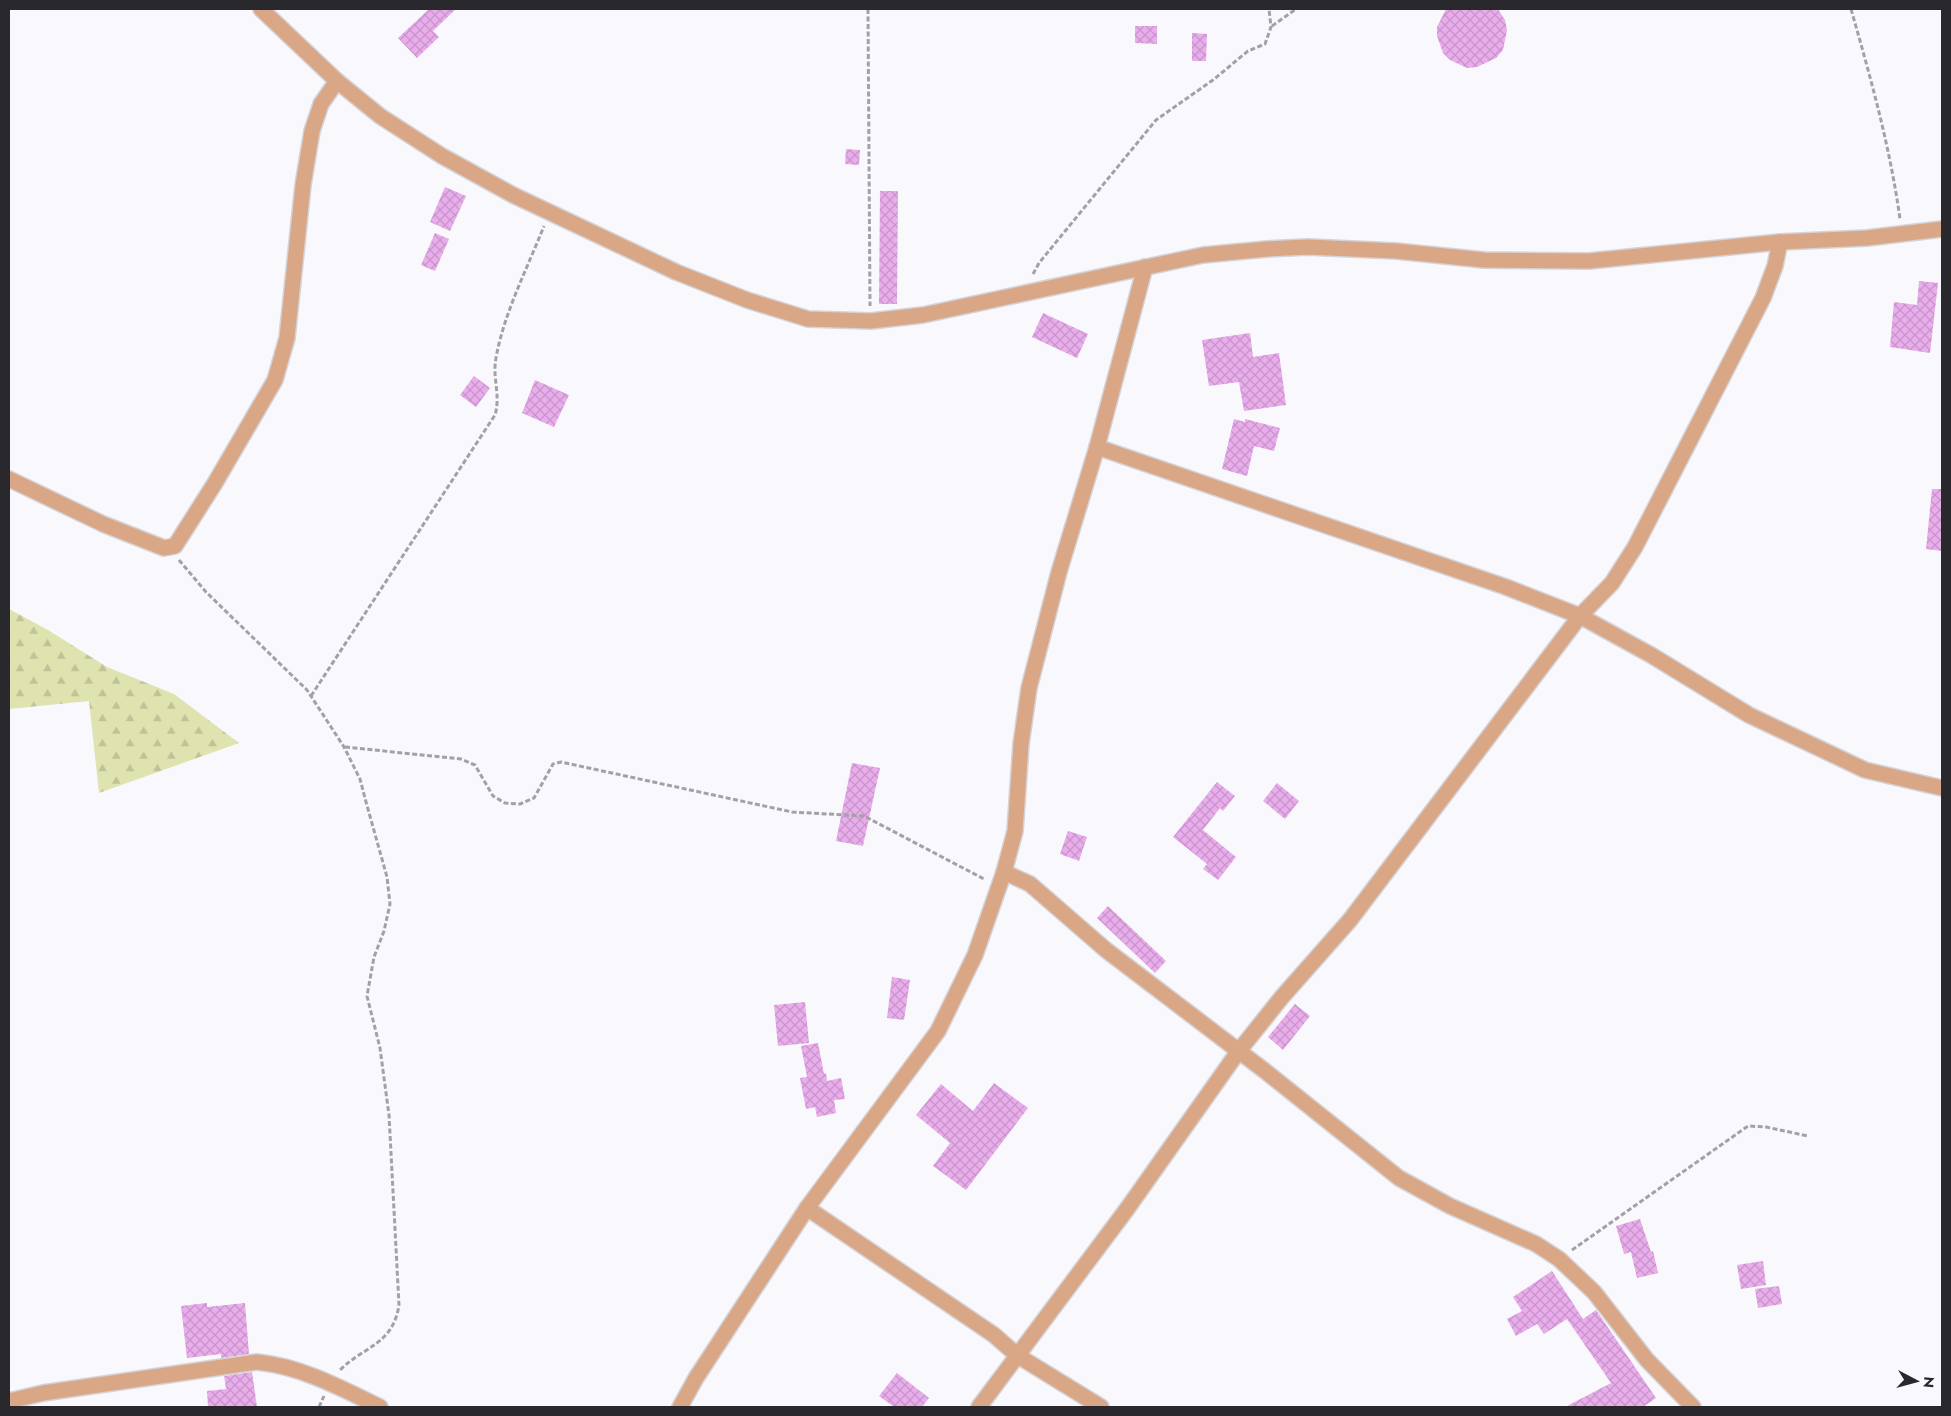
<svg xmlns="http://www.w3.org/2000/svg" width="1951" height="1416" viewBox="0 0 1951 1416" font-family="Jost,sans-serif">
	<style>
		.forest { fill: url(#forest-firs) }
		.building { fill: url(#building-cross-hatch) }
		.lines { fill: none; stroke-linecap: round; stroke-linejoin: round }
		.minor-casing { stroke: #d4d3d8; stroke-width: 18 }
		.tertiary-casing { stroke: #d4d3d8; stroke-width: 18 }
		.path { stroke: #a2a1a6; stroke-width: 3; stroke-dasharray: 5 2.5; stroke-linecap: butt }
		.minor { stroke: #d9a785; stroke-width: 15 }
		.tertiary { stroke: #d9a785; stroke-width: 15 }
	</style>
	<defs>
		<pattern id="forest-firs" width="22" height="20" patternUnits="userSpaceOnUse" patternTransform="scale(1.25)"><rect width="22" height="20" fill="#dfe3b0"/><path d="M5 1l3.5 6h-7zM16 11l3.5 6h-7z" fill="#bfc398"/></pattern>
		<pattern id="building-cross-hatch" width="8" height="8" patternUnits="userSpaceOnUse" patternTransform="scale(1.25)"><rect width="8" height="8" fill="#e9adeb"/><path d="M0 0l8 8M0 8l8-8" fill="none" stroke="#c895ca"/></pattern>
	</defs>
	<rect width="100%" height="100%" fill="#f9f8fd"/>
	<!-- forest -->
	<path class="forest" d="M9,609L48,630L107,667L174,694L239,743L99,793L89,701L9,709Z"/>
	<!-- building -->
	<g class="building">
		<path d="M429,9H456L433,31L439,37L417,58L398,38Z"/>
		<path d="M1446,9H1498L1505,20L1507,30L1503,50L1496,58L1477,67L1467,68L1450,60L1443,53L1437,36V27Z"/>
		<path d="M1135,26H1157V44L1135,43Z"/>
		<path d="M1192,33L1207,34L1206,61H1192Z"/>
		<path d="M846,149L860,150L859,165L845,164Z"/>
		<path d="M445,187L466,196L450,231L430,222Z"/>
		<path d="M880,191H898L897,304H879Z"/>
		<path d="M435,233L449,239L435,271L421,265Z"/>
		<path d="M1919,281L1938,283L1930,353L1890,347L1894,302L1917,305Z"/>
		<path d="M1043,313L1088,334L1077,358L1032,337Z"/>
		<path d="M1250,333L1253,357L1279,353L1286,405L1244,411L1239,382L1209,386L1202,340Z"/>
		<path d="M474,376L490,388L476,407L460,395Z"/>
		<path d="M535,380L569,395L554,427L522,413Z"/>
		<path d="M1234,419L1245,422V419L1280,428L1274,451L1254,446L1247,476L1222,469Z"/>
		<path d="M1932,489H1942V551L1926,549Z"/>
		<path d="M852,763L880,768L863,846L836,841Z"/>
		<path d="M1217,782L1235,796L1223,811L1220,808L1203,830L1236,857L1218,880L1203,869L1207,864L1173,837Z"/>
		<path d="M1277,783L1299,801L1285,819L1263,801Z"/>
		<path d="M1068,831L1087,837L1079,861L1060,854Z"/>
		<path d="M1108,906L1166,961L1155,973L1097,918Z"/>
		<path d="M892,977L910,980L904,1020L887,1018Z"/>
		<path d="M805,1002L809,1043L778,1046L774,1005Z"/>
		<path d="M1295,1004L1310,1016L1283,1050L1268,1037Z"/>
		<path d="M818,1043L824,1074L826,1073L827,1081L841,1078L845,1099L834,1100L836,1113L817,1117L815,1107L806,1109L800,1078L807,1077L801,1046Z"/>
		<path d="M994,1083L1028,1108L966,1190L933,1166L950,1143L916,1115L941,1084L973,1111Z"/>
		<path d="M1640,1219L1651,1252L1653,1251L1658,1273L1637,1278L1631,1252L1624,1254L1616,1226Z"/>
		<path d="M1763,1261L1766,1285L1741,1289L1737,1265Z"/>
		<path d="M1552,1271L1583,1319L1596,1310L1656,1398L1643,1407H1565L1611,1383L1567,1319L1544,1334L1537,1324L1516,1336L1507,1319L1522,1311L1513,1297Z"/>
		<path d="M1779,1286L1782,1304L1758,1308L1755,1289Z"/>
		<path d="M207,1303V1307L245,1303L249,1354L221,1358V1354L187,1358L181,1306Z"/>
		<path d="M252,1372L257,1407H208L207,1391L226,1389L224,1376Z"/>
		<path d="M897,1373L929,1398L922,1407H894L879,1396Z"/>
	</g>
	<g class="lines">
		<defs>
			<g id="minor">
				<path d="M1097,447L1506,587L1580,616L1651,655L1749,715L1865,770L1942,788"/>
				<path d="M9,479L103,524L164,548L175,546L215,483L275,380L287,338L303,185L312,131L321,104L337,81"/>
				<path d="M1004,872L1030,884L1106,950L1265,1071L1399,1178L1450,1206L1536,1244L1559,1259L1594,1292L1647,1360L1693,1407"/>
				<path d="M807,1208L994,1335L1018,1356L1101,1407"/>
				<path d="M9,1401L43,1393L257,1362C300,1366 341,1388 380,1407"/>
				<path d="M979,1407L1127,1209L1238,1052L1282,997L1350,920L1580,616L1612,583L1635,547L1763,298L1775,266L1780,242"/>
			</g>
			<g id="tertiary">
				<path d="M261,9L337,81L380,116L442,156L513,195L676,272L747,300L808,319L871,321L923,315L1203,255L1267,249L1308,247L1396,251L1484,260L1589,261L1780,242L1867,238L1942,229"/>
				<path d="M680,1407L696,1378L807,1208L938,1031L975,955L1004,872L1015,831L1021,744L1029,688L1059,572L1097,447L1145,267"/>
			</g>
		</defs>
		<!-- minor casing -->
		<use href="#minor" class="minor-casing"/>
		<!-- tertiary casing -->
		<use href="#tertiary" class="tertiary-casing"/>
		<!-- path -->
		<g class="path">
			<path d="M868,9L870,306"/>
			<path d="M1851,9C1871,79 1890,147 1900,219"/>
			<path d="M1272,26L1296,9"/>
			<path d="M1033,274L1039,263L1156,120L1213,80L1248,51L1265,44L1271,27L1269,9"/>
			<path d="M179,560L206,592L307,690L344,747L360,779L366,802L387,877L390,904L384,931L374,957L367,996L380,1048L389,1115L399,1305C393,1345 364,1346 340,1370"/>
			<path d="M311,696L495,415C501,395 492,378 496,358C504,313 527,269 544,226"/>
			<path d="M345,747L461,759L475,765L493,796L505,803L520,804L534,798L553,764L561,762L792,812L864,816L984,879"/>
			<path d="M1572,1250L1748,1126L1766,1127L1808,1136"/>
			<path d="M319,1407L324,1396"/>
		</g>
		<!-- minor -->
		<use href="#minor" class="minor"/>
		<!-- tertiary -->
		<use href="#tertiary" class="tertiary"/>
	</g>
	<!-- border -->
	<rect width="1951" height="1416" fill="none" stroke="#29282d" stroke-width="20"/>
	<!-- north arrow -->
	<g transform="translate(1916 1381) rotate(96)" stroke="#f9f8fd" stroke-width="4" paint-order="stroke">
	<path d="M0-4L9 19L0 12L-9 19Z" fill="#29282d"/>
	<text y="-8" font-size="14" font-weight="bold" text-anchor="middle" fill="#29282d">N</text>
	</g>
</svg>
